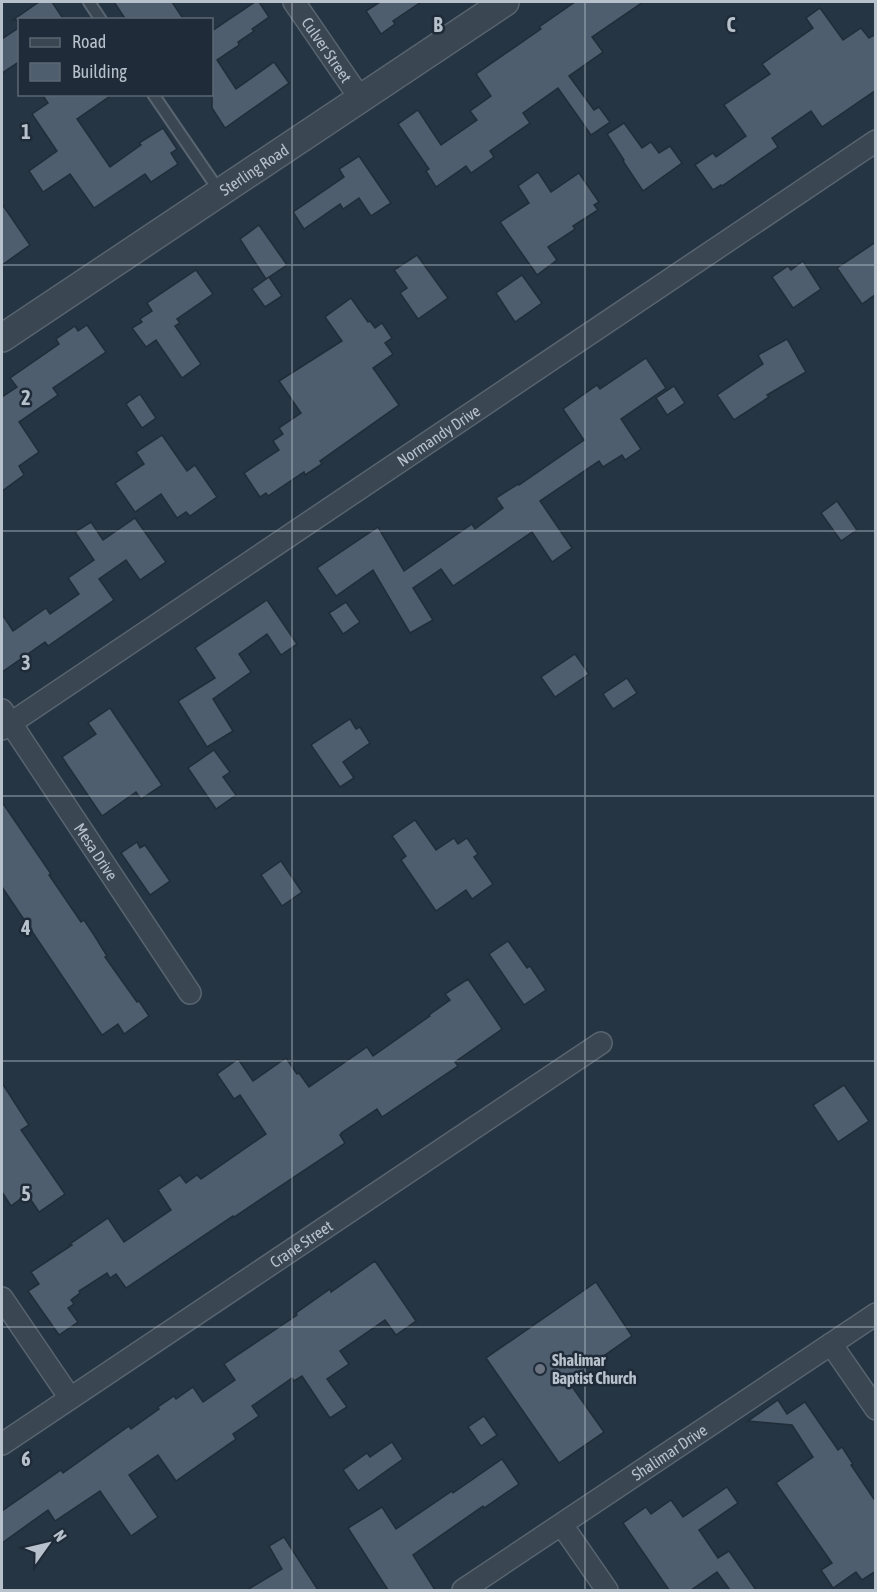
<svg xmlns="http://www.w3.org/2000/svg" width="877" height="1592" viewBox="0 0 877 1592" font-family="'Asap Condensed',sans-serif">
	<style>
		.building { fill: #4e5e6e; stroke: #212d39; stroke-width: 1.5 }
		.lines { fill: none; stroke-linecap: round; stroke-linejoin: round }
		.service-casing { stroke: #58646f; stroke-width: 14 }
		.minor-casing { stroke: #58646f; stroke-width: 24 }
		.tertiary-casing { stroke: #58646f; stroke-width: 30 }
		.service { stroke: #3a4652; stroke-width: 10 }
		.minor { stroke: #3a4652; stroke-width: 21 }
		.tertiary { stroke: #3a4652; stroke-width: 27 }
		.grid { fill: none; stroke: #b7c1cc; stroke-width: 1.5; stroke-opacity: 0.55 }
		.worship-dot { fill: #6b7280; stroke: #1f2b38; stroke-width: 2 }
		.labels { text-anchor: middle; stroke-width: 5; stroke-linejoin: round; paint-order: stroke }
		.street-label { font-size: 16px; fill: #b7c1cc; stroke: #1f2b38 }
		.poi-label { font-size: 16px; font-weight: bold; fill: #b7c1cc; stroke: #1f2b38; text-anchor: start }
		.grid-label { font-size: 20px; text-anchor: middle; font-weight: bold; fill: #b7c1cc; stroke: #1f2b38; stroke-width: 5; stroke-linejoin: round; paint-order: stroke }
	</style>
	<rect width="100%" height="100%" fill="#253543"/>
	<!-- building -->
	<g class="building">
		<path d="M39,2H52L64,20H13Z"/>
		<path d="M114,2H172L184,20H126Z"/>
		<path d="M255,2H259L269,17L252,29L254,31L238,42L239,45L217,60L236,89L274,62L289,83L225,128L212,108V31Z"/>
		<path d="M380,2H421L393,21L395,24L381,34L366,11Z"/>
		<path d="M575,2H643L592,37L603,52L569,76L594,110L599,107L610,122L591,135L558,88L523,113L530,123L490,151L494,157L471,173L466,166L436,187L426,171L429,169L398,124L418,110L441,145L477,120L470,111L491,96L476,74L541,29L539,27Z"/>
		<path d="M820,8L843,40L861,28L869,38L876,34V90L822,127L811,111L772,138L778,147L722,186L721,185L713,190L695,165L713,153L716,157L746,136L724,105L770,74L762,64L813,28L806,18Z"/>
		<path d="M20,27V61L2,73V39Z"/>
		<path d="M42,94H113L77,119L110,167L141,145L139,143L163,128L177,149L171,153L178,164L151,182L145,174L94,208L70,174L43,192L29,171L57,151L32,114L48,103Z"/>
		<path d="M624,123L642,148L651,142L659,153L670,146L682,163L643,191L623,161L624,160L607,134Z"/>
		<path d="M359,156L391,203L371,216L359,198L343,209L340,204L304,229L293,212L344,177L339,169Z"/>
		<path d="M538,172L551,192L579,173L599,202L594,205L598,210L573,226L575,229L548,247L557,260L537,275L500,222L529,203L518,186Z"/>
		<path d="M2,204L30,245L2,265Z"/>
		<path d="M259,225L287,265L266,279L240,239Z"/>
		<path d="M876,242V294L862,304L837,268Z"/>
		<path d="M417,255L448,298L418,319L400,293L407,288L394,270Z"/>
		<path d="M803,261L821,289L793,308L772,277L788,266L791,270Z"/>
		<path d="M196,270L213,294L177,319L180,323L175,326L201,364L182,378L156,340L146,347L132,328L142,322L140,319L152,311L147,303Z"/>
		<path d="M522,275L542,303L515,322L496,293Z"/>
		<path d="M269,277L282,296L265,307L252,289Z"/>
		<path d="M351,298L368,322L370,321L375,328L382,323L392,338L385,343L393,354L373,368L399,405L320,461L322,464L305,475L304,472L268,496L266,493L260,497L244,473L279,450L273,441L283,434L279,428L301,413L279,381L342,341L325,317Z"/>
		<path d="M87,325L106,352L53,388L58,395L19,422L39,452L19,466L24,475L2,491V397L17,387L10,378L59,344L56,339L75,326L78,331Z"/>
		<path d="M787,339L806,372L767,395L769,397L734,420L717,395L763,364L758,355Z"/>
		<path d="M646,358L666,388L621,419L641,449L625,460L622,455L603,467L599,461L540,501L572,548L552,562L532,532L453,586L441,569L413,588L433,620L410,633L373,570L336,596L317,568L378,527L404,571L472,524L475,529L503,508L496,498L518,484L519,485L584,440L563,409L597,385L600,389Z"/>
		<path d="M674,386L685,403L667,415L656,398Z"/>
		<path d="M140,394L156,418L142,428L126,404Z"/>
		<path d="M162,435L187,471L195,465L217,497L190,516L186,512L177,518L161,494L135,512L115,483L144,464L136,452Z"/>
		<path d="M837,501L857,530L841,541L821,513Z"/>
		<path d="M135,518L166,562L140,580L126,560L99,579L114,600L48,646L45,642L2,672V614L13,631L46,608L50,614L79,594L68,578L94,560L75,532L91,522L103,540Z"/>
		<path d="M267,600L297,644L281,655L267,634L239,654L251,672L213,699L233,731L207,747L178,701L215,678L195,648Z"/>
		<path d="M346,602L360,622L343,634L329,613Z"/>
		<path d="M575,654L589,674L555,697L541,677Z"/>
		<path d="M627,678L637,693L613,709L603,694Z"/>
		<path d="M110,708L162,785L141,799L136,792L102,816L62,757L96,734L88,723Z"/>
		<path d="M350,719L356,729L360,727L370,743L343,762L354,778L340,787L311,745Z"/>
		<path d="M214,750L230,772L223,777L236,795L216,809L188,768Z"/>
		<path d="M2,802L51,874L49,875L81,922L84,920L94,935L107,956L105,957L137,1002L139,1001L149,1016L124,1034L118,1024L102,1035L2,887Z"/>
		<path d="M415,820L436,850L454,838L458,844L467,838L478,854L474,857L493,884L472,899L466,890L436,911L401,860L406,856L392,836Z"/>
		<path d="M137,842L140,848L145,845L170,881L150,895L121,853Z"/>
		<path d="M281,861L302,892L282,906L261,875Z"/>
		<path d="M508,941L527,968L530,966L546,990L524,1005L489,954Z"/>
		<path d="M468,979L502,1029L455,1062L458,1066L382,1117L377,1109L341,1133L342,1134L340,1135L345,1143L234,1217L233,1216L126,1288L116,1274L110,1278L107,1273L79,1291L80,1293L71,1300L74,1304L68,1308L78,1322L59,1335L28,1291L39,1284L31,1272L72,1245L70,1244L108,1218L124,1242L171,1210L158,1190L180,1175L186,1183L197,1175L201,1179L266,1134L240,1095L234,1099L217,1074L238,1059L253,1081L286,1058L297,1074L299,1073L309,1087L367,1047L373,1056L430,1016L429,1015L450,1000L445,994Z"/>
		<path d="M2,1083L29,1125L21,1130L65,1194L39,1212L27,1194L11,1206L2,1192Z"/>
		<path d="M844,1085L869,1121L838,1142L813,1105Z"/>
		<path d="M375,1261L416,1321L396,1335L385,1320L340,1351L349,1364L327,1379L347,1407L330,1418L302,1376L294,1381L292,1378L252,1406L259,1416L233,1434L236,1439L176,1481L158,1455L129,1475L158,1517L131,1536L100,1491L55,1521L48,1510L2,1543V1511L61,1470L63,1473L129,1426L131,1429L159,1409L158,1407L174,1396L176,1399L193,1387L203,1402L235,1380L224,1364L297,1315L296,1313L330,1289L331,1292Z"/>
		<path d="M596,1282L632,1336L568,1381L604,1432L559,1463L486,1358Z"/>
		<path d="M778,1400L787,1414L805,1402L838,1450L842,1447L853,1464L851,1465L876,1502V1571L862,1580L856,1572L833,1588L821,1570L832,1563L776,1483L813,1457L792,1425L748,1421Z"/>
		<path d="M484,1416L497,1435L481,1446L468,1427Z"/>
		<path d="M392,1442L403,1459L358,1491L343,1470L367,1453L370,1457Z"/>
		<path d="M502,1459L519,1484L484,1508L483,1506L413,1555L435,1590H388L348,1528L382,1507L396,1529L452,1491L453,1493Z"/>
		<path d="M727,1487L738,1503L699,1530L718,1558L729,1551L756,1590H730L717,1572L691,1590H669L623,1523L646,1507L651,1514L671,1500L683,1517Z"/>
		<path d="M284,1537L318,1590H247L282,1569L269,1546Z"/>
	</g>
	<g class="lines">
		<defs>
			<g id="service">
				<path d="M89,2L101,20"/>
				<path d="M153,94L220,192"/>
			</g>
			<g id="minor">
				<path id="s1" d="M294,2L360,98"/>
				<path id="s2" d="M2,710L190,993"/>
				<path id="s3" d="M2,729L876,141"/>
				<path d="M2,1298L70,1398"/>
				<path d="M831,1344L876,1409"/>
				<path id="s4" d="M2,1444L601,1043"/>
				<path d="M562,1525L607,1590"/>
				<path id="s5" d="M463,1590L876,1314"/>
			</g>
			<g id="tertiary">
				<path id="s6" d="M2,338L505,2"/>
			</g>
		</defs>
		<!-- service casing -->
		<use href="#service" class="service-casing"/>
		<!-- minor casing -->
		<use href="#minor" class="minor-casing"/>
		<!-- tertiary casing -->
		<use href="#tertiary" class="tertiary-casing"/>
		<!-- service -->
		<use href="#service" class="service"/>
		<!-- minor -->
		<use href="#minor" class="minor"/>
		<!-- tertiary -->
		<use href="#tertiary" class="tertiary"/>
	</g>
	<!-- grid -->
	<path class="grid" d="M292,2V1590M585,2V1590M2,265H876M2,531H876M2,796H876M2,1061H876M2,1327H876"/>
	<!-- markers -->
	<circle class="worship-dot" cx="540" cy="1369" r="6"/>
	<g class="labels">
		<!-- street labels -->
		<g class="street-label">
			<text dy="6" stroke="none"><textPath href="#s1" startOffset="58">Culver Street</textPath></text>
			<text dy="6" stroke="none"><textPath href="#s6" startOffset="303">Sterling Road</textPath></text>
			<text dy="6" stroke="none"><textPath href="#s3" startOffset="526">Normandy Drive</textPath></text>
			<text dy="6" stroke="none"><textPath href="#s2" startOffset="170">Mesa Drive</textPath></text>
			<text dy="6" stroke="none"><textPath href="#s4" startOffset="360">Crane Street</textPath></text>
			<text dy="6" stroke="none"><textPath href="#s5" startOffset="248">Shalimar Drive</textPath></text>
		</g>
		<!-- poi labels -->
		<g class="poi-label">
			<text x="552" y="1366">Shalimar<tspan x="552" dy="18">Baptist Church</tspan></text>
		</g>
	</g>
	<g class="grid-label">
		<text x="438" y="32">B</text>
		<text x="731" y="32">C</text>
		<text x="26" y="139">1</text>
		<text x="26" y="405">2</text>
		<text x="26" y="670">3</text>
		<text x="26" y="935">4</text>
		<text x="26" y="1201">5</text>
		<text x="26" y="1466">6</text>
	</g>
	<!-- border -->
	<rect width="877" height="1592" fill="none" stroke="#b7c1cc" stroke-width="6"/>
	<!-- legend -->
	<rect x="18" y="18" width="195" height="78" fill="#1f2b38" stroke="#5c6773" stroke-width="1.5"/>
	<rect x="30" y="38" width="30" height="9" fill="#3a4652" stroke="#5c6773" stroke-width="1.5"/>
	<text x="72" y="48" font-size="18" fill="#b7c1cc">Road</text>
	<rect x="30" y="63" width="30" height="18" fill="#4e5e6e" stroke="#5c6773" stroke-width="1.5"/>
	<text x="72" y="78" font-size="18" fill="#b7c1cc">Building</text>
	<!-- north arrow -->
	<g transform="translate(48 1544) rotate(56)" stroke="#1f2b38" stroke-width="4.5" paint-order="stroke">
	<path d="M0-4.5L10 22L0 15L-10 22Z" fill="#b7c1cc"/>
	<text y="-9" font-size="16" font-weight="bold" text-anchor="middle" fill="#b7c1cc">N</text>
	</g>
</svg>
